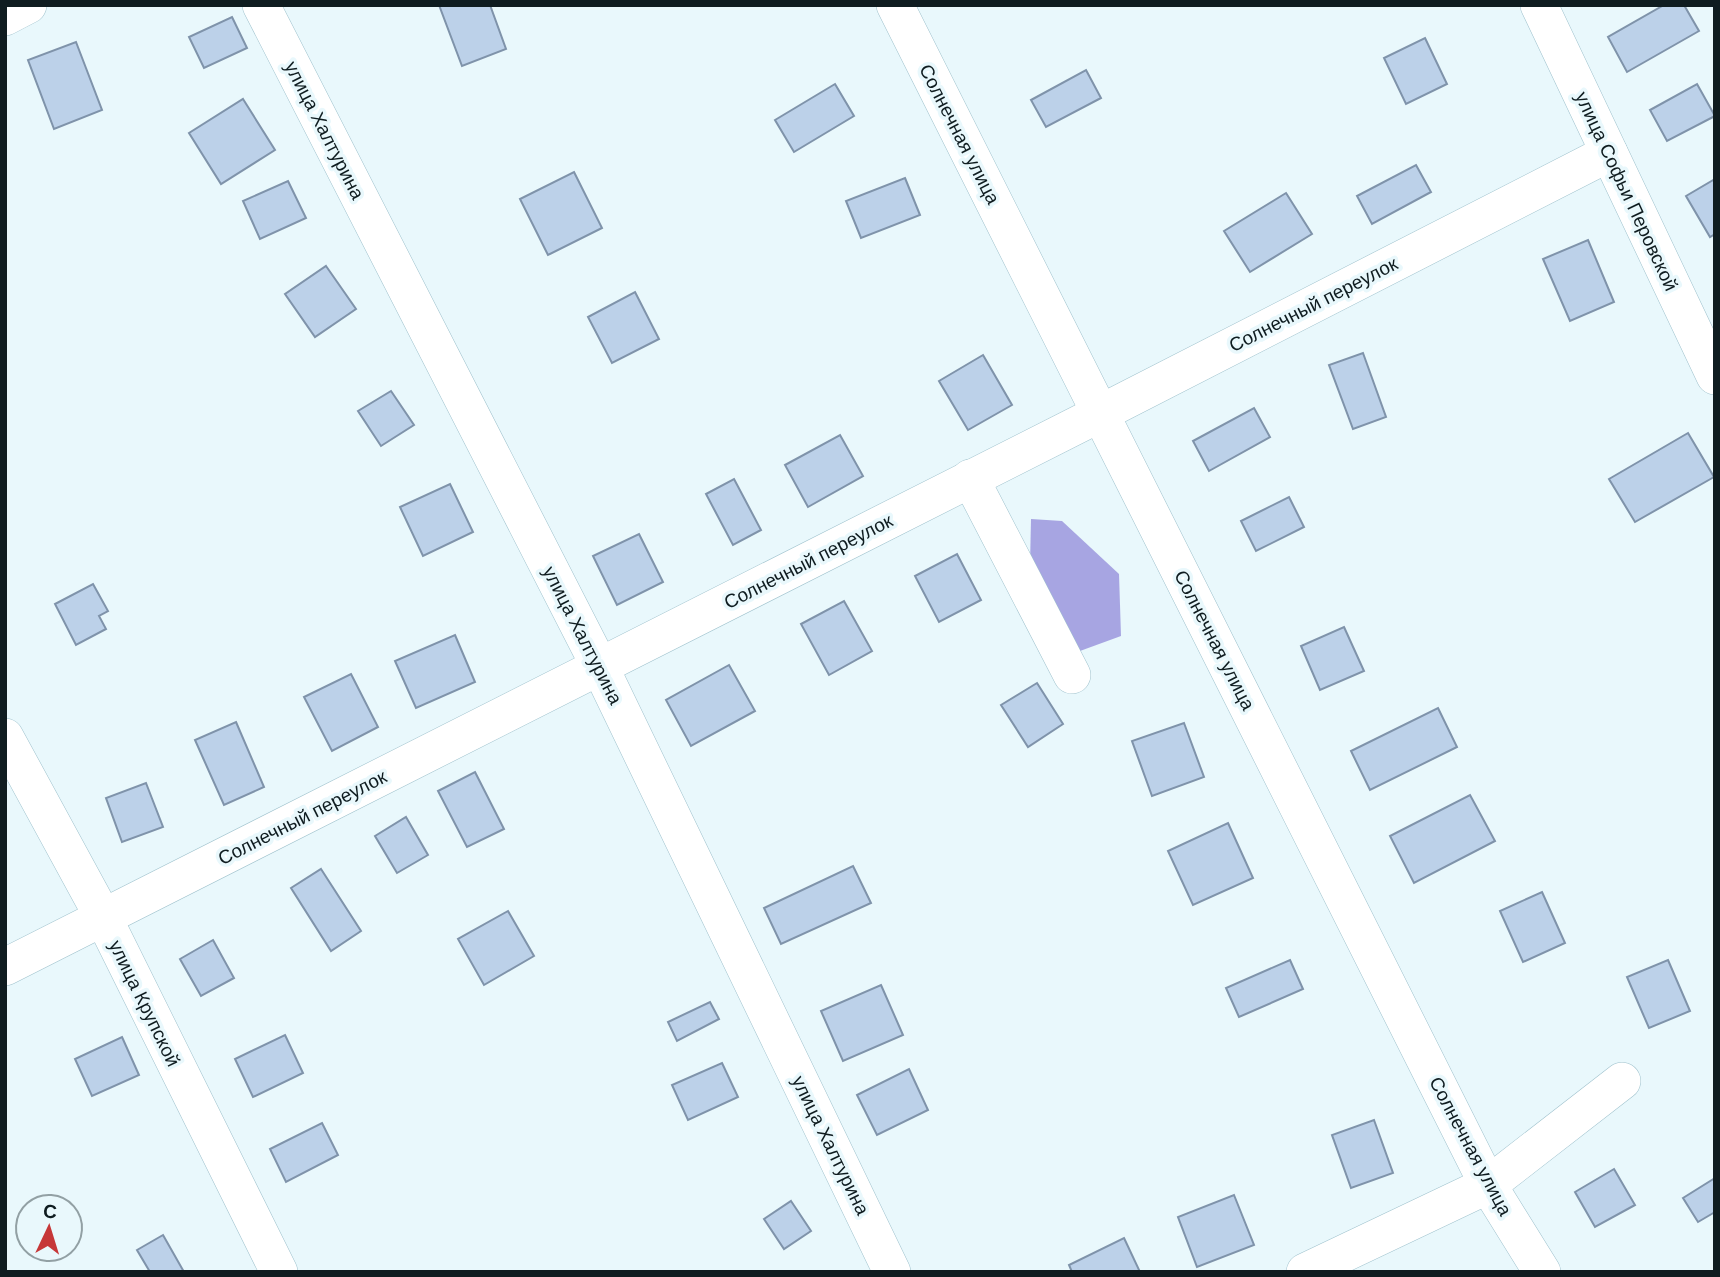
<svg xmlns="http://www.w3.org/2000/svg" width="1720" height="1277" viewBox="0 0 1720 1277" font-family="'DM Sans',sans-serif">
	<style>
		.water { fill: #a7a5e2 }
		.building { fill: #bcd1e9; stroke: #7f93aa; stroke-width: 2 }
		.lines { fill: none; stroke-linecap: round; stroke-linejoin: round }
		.minor-casing { stroke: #9fc2cd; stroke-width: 38 }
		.minor { stroke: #fff; stroke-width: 37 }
		.labels { text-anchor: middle; stroke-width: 7; stroke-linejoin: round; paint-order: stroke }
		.street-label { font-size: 19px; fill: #0f1c20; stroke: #e9f8fc }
	</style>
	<rect width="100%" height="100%" fill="#e9f8fc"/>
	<!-- water -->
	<path class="water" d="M1031,519L1062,521L1119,574L1121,636L1080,651L1030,565Z"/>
	<!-- building -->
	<g class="building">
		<path d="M439,5H490L506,49L462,66Z"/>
		<path d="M1664,5H1684L1699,31L1627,72L1608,37Z"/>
		<path d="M232,17L247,48L204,68L189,37Z"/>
		<path d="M1425,38L1447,84L1406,104L1384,58Z"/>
		<path d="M76,42L102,110L54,129L28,60Z"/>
		<path d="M1086,70L1101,98L1046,127L1031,100Z"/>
		<path d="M835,84L854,116L794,152L775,120Z"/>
		<path d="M1697,84L1715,116L1667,141L1650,110Z"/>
		<path d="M243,99L275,150L221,184L189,133Z"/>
		<path d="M1416,165L1431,192L1372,224L1357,196Z"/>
		<path d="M574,172L602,228L548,255L520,199Z"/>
		<path d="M905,178L920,215L861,238L846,201Z"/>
		<path d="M1715,179V234L1710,237L1686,196Z"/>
		<path d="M288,181L306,218L260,239L243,201Z"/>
		<path d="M1286,193L1312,234L1250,272L1224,231Z"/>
		<path d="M1588,240L1614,302L1570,321L1543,259Z"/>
		<path d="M326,266L356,309L315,337L285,294Z"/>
		<path d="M635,292L659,339L612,363L588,317Z"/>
		<path d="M1363,353L1386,417L1353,429L1329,365Z"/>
		<path d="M983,355L1012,405L968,430L939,381Z"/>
		<path d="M391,391L414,425L381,446L358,411Z"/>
		<path d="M1254,408L1270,437L1209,471L1193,441Z"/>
		<path d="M1688,433L1714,477L1635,522L1609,479Z"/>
		<path d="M840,435L863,476L808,507L785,465Z"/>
		<path d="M734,479L761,530L733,545L706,494Z"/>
		<path d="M450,484L473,532L423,556L400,507Z"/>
		<path d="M1289,497L1304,527L1256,551L1241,521Z"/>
		<path d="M639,534L663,582L617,605L593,556Z"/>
		<path d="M957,554L981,600L939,622L915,576Z"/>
		<path d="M93,584L108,611L99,616L106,629L76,645L55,604Z"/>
		<path d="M844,601L872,651L829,675L801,624Z"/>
		<path d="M1344,627L1364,671L1320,690L1301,646Z"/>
		<path d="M455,635L475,682L416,708L395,661Z"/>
		<path d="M729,665L755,711L691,746L666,700Z"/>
		<path d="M351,674L378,727L332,751L304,697Z"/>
		<path d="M1037,683L1063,724L1028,747L1001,705Z"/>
		<path d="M1438,708L1457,747L1370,790L1351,751Z"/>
		<path d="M236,722L264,787L224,805L195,740Z"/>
		<path d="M1184,723L1204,777L1152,796L1132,741Z"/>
		<path d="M475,772L504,829L467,847L438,791Z"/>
		<path d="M146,783L163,827L122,842L106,798Z"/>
		<path d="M1470,795L1495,841L1414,883L1390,836Z"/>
		<path d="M406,817L428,855L397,873L375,836Z"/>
		<path d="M1228,823L1253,878L1193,905L1168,851Z"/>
		<path d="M853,866L871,903L781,944L764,908Z"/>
		<path d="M321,869L361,931L331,951L291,888Z"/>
		<path d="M1542,892L1565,943L1523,962L1500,911Z"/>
		<path d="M508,911L534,956L484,985L458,939Z"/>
		<path d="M213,940L234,978L201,996L180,959Z"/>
		<path d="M1290,960L1303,989L1239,1017L1226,988Z"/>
		<path d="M1668,960L1690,1011L1649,1028L1627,977Z"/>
		<path d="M881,985L903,1035L843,1061L821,1011Z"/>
		<path d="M710,1002L719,1019L677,1041L668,1022Z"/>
		<path d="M285,1035L303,1073L253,1097L235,1059Z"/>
		<path d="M122,1037L139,1075L92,1096L75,1059Z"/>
		<path d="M722,1063L738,1097L688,1120L672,1085Z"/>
		<path d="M909,1069L928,1110L877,1135L857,1095Z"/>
		<path d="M1374,1120L1393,1173L1351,1188L1332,1135Z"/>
		<path d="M322,1123L338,1155L286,1182L270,1149Z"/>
		<path d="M1614,1169L1635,1205L1595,1227L1575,1192Z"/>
		<path d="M1715,1178V1212L1698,1222L1683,1198Z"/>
		<path d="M1234,1195L1254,1245L1197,1267L1178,1217Z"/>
		<path d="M791,1201L811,1231L784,1249L764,1219Z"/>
		<path d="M163,1235L184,1272H150L137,1250Z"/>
		<path d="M1124,1238L1140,1272H1072L1069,1265Z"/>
	</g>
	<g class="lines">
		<defs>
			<g id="minor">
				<path d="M261,5L600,667L892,1272"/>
				<path d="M895,5L1488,1185L1542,1272"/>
				<path d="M1539,5L1715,376"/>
				<path d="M5,17L28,5"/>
				<path d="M970,478L1072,675"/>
				<path d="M5,737L103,917L279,1272"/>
				<path d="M5,967L1101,413L1609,153"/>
				<path d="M1305,1272L1488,1185L1622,1081"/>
			</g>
		</defs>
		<!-- minor casing -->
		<use href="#minor" class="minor-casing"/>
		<!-- minor -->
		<use href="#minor" class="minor"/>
	</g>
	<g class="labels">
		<!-- street labels -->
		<g class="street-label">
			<text transform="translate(325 130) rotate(63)" y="7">улица Халтурина</text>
			<text transform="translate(960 134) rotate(63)" y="7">Солнечная улица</text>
			<text transform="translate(1627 191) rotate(65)" y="7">улица Софьи Перовской</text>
			<text transform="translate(1313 304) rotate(-27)" y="7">Солнечный переулок</text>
			<text transform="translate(808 561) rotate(-27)" y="7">Солнечный переулок</text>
			<text transform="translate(583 635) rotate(63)" y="7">улица Халтурина</text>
			<text transform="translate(1215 640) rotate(63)" y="7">Солнечная улица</text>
			<text transform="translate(302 817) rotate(-27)" y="7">Солнечный переулок</text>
			<text transform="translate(145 1003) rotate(64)" y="7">улица Крупской</text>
			<text transform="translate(831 1145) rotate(64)" y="7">улица Халтурина</text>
			<text transform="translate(1471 1146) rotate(62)" y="7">Солнечная улица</text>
		</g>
	</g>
	<!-- border -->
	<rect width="1720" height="1277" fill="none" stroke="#0f1c20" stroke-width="14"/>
	<!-- north arrow -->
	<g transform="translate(49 1228) rotate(4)"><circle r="33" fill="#e9f8fc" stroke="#92a0a4" stroke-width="2"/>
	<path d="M0-5L12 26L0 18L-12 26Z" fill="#c63738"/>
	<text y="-10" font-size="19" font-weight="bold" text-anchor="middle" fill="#0f1c20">С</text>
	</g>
</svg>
